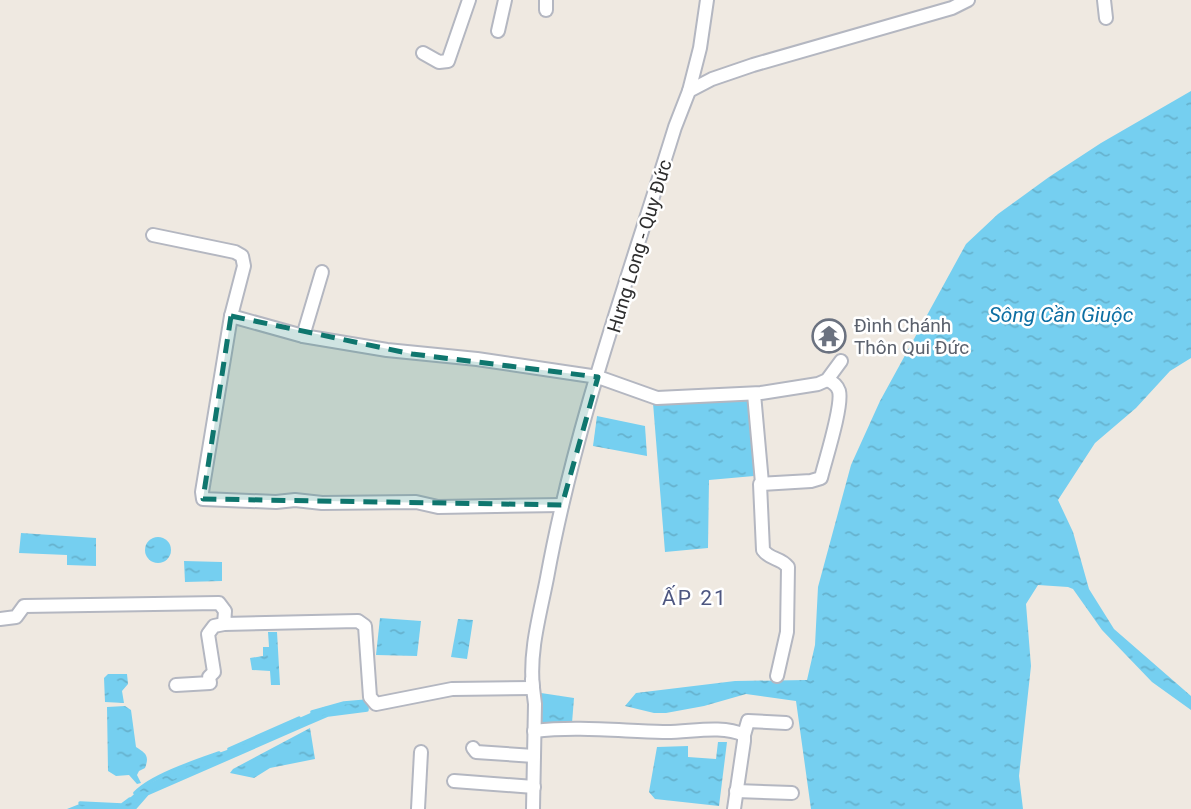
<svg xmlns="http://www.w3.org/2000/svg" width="1191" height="809" viewBox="0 0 1191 809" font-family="Roboto,sans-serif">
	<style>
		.water { fill: url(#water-ripples) }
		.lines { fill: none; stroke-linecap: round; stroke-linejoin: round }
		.stream { stroke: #75cff0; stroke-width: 3.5 }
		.minor-casing { stroke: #b4b7c1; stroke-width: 16 }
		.minor { stroke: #fff; stroke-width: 12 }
		.marked { fill: #0f766e; fill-opacity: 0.2; stroke: #0f766e; stroke-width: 5; stroke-dasharray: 14 9; stroke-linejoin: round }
		.labels { text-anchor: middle; stroke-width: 5; stroke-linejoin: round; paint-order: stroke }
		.street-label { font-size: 19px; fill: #2e2e2e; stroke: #fff }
		.worship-label { font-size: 19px; fill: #5b616d; stroke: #fff; text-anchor: start }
		.water-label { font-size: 21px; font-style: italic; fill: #0d6fa3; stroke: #fff }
		.neighbourhood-label { font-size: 21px; letter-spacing: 2px; fill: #4d5680; stroke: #fff }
	</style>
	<defs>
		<pattern id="water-ripples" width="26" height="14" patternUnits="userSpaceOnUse" patternTransform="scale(1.75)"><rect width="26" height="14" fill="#75cff0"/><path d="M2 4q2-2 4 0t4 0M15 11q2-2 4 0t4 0" fill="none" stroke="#66b2ce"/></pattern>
	</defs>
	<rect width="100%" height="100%" fill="#efe9e1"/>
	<!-- water -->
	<g class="water">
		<path d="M1191,91V358L1170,371L1136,408L1095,443L1058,500L1073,532L1089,589L1114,629L1191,696V710L1152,682L1102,630L1073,589L1068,587L1038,585L1026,604L1031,666L1019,776L1023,809H811L796,701L746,694L704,706L666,713H654L625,706L636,693L735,681L807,680L815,645L818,587L851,465L880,401L966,244L998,214L1049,177L1101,143Z"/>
		<path d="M748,400L754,476L709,480L708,548L665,552L653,403Z"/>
		<path d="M597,416L645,426L647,456L593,446Z"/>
		<path d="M21,533L96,538V566L67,565V555L19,553Z"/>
		<circle cx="158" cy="550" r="13"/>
		<path d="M184,561L222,562V581L185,582Z"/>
		<path d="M380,618L421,621L417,656L376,655Z"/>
		<path d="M458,619L473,620L467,659L451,657Z"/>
		<path d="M268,632H277L280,685H271L270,671L252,670L250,658L263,656V647H269Z"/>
		<path d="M108,674H127L128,684L122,691L124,703L105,702L104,678Z"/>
		<path d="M541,693L574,698L572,723L541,722Z"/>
		<path d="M367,701V710L328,715L307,724L147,794L134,809H67L82,803L122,805L142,787L185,765L227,750L324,707Z"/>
		<path d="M125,706L131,710L136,747C145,753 150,755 145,768L139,771L137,775L141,783L137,784L129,775L116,776L108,771L107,707Z"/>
		<path d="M310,728L315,759L270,768L254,778L230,773L233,769Z"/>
		<path d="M718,742H727L719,806L655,799L649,792L657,747L688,746V757L716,759Z"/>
	</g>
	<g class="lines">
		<!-- stream -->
		<g class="stream">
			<path d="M229,749L299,718"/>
			<path d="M135,793C151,776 196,761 219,753"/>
			<path d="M80,803L122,805L130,799"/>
			<path d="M79,809H93"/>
			<path d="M134,809L147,794L307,724L328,715L367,710V701L344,703L312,712"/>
		</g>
		<defs>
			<g id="minor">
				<path d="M546,0V10"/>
				<path d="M1104,0L1106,18"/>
				<path d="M498,31L505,0"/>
				<path d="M423,53L439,62L448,61L469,0"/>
				<path d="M689,91L700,48L707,0"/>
				<path d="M153,235L235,252L242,256L244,266L231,316L303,336L387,350L477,359L598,377L657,398L761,393L818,384L827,380L841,361"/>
				<path d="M231,316L202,492L203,499L276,502L295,500L322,503L416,502L438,507L562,505"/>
				<path d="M303,336L322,272"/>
				<path d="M754,394L762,483"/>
				<path d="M0,619L16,617L24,606L219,603L225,611L224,624L358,621L365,626L370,697L376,704L452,689L533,688"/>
				<path d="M777,676L787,632L788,567C780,557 770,560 763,550L760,484L811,481L821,478C825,461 843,406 839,391C837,385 833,382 827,380"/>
				<path d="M532,679L533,688C529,651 540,614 547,578C575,424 629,276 675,127L689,91L712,79L753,65L952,8L968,0"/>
				<path d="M532,680L535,704L533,809"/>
				<path d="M176,685L210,683L209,677L214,672L208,634L214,626L224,624"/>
				<path d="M534,731C577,726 620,731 663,732C688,733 720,724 744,735V741L734,809"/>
				<path d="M744,735L748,721L786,723"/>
				<path d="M473,748L476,752L534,756"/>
				<path d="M454,781L534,787"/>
				<path d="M736,791L792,793"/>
				<path d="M418,809L421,752"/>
			</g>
		</defs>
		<!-- minor casing -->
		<use href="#minor" class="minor-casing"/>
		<!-- minor -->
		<use href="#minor" class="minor"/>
	</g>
	<!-- marked area -->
	<path class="marked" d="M231,316L412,354L598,377L562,505L203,499Z"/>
	<!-- icons -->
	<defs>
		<symbol id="temple-ring" viewBox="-11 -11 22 22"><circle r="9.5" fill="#fff" stroke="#6b7280" stroke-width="1.5"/><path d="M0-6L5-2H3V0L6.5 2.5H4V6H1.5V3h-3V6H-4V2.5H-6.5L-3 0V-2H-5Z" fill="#6b7280"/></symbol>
	</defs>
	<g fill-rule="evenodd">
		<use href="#temple-ring" x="810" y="317" width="38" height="38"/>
	</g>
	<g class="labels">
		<!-- street labels -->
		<g class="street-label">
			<text transform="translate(639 246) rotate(-73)" y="7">Hưng Long - Quy Đức</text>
		</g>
		<!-- worship labels -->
		<g class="worship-label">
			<text x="854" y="332">Đình Chánh<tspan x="854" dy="22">Thôn Qui Đức</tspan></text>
		</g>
		<!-- water labels -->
		<g class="water-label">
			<text x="1061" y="322">Sông Cần Giuộc</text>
		</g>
		<!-- neighbourhood labels -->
		<g class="neighbourhood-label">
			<text x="695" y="605">ẤP 21</text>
		</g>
	</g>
</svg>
